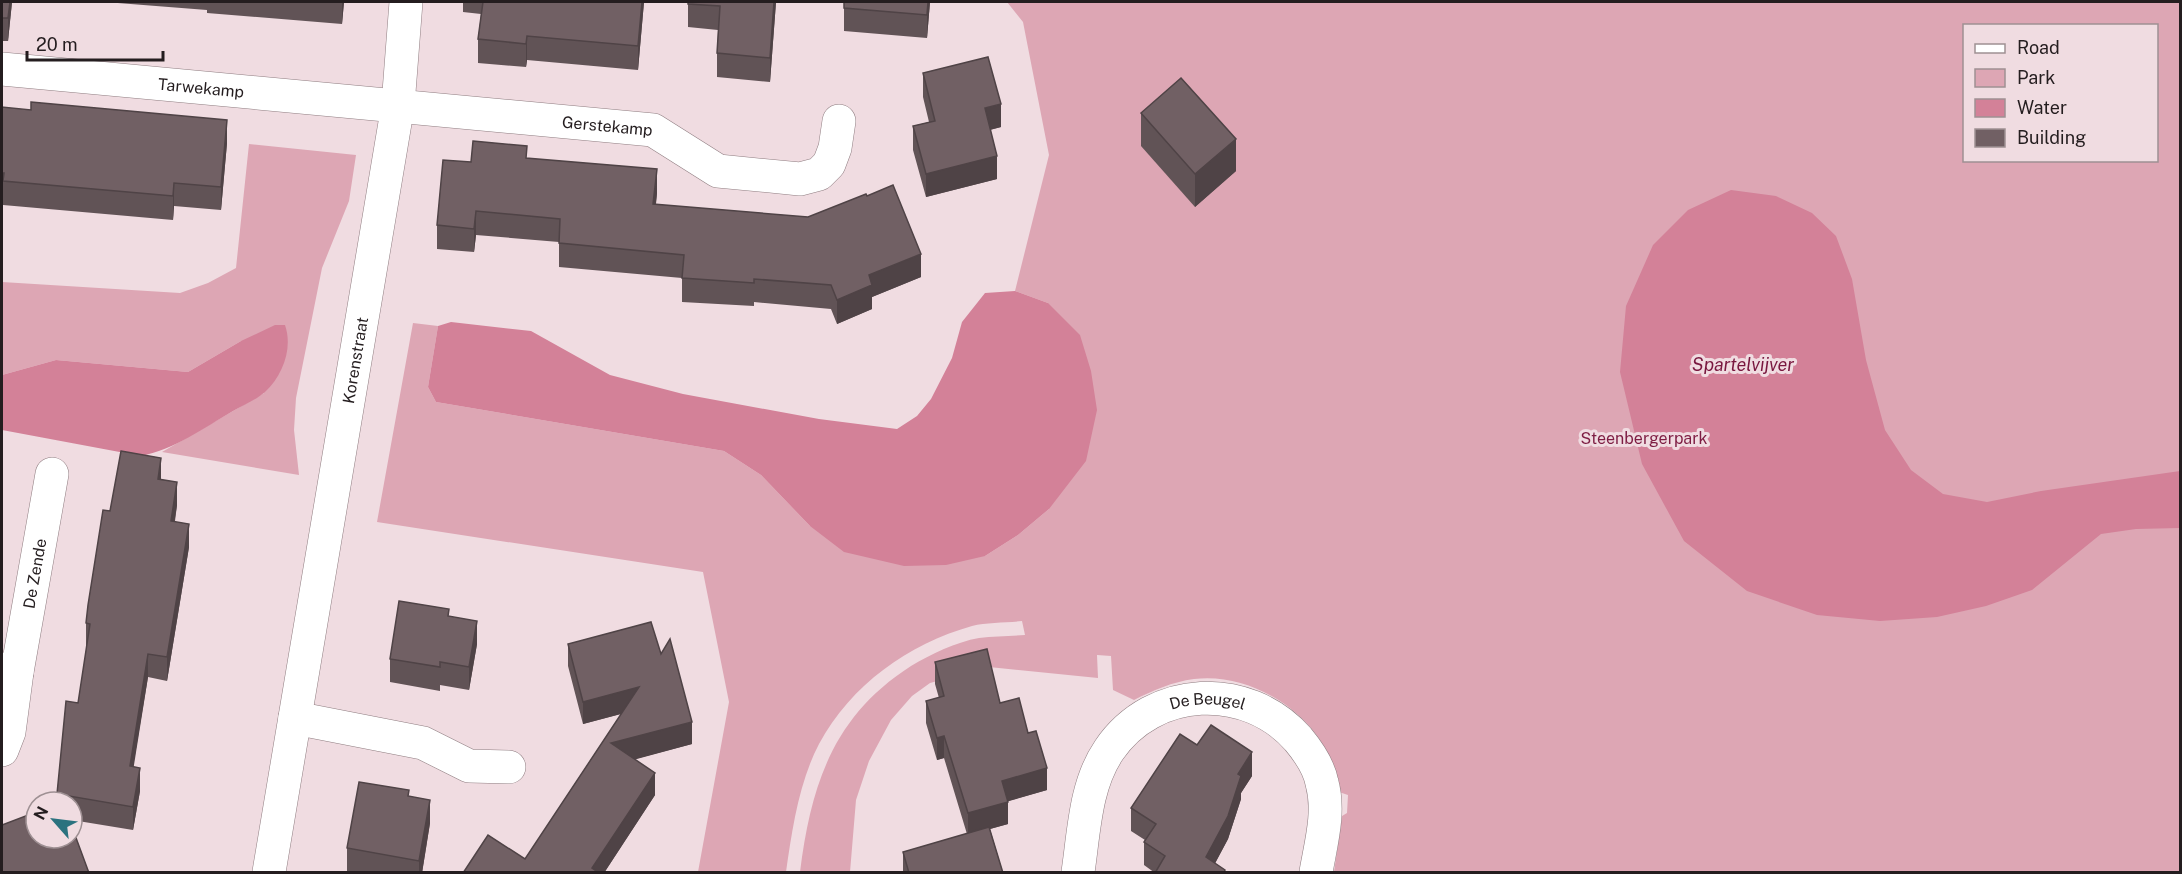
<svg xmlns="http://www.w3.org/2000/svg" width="2182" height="874" viewBox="0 0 2182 874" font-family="'Public Sans',sans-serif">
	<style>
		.green { fill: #dda6b4; fill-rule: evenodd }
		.water { fill: #d38198 }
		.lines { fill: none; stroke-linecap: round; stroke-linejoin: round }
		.minor-casing { stroke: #8f7d81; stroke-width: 34 }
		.minor { stroke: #fff; stroke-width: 33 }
		.wall { fill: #615356 }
		.shaded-wall { fill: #4f4346 }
		.building { fill: #716064; stroke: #4f4346; stroke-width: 1.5 }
		.labels { text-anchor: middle; stroke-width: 6; stroke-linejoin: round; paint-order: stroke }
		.street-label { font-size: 16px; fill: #241d1f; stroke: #f0dce1 }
		.park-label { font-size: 16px; fill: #7e1d43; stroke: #f0dce1 }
		.water-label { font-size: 18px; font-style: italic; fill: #79173f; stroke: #f0dce1 }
	</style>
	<rect width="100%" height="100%" fill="#f0dce1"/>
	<!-- green -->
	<g class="green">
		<path d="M1007,2H2180V872H1334L1342,816L1347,813L1348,795L1339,792C1337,782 1335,770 1331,761C1311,710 1249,672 1194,679C1172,682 1154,690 1134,700L1113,690L1111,656L1097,655L1098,678L989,667L930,683L912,696L891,720L869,761L856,800L850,872H800C811,785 833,716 911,666C931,654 956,642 979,638C994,636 1010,636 1025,635L1022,621C1006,623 987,622 972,626C908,644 851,685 819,744C799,782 792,830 786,872H698L729,702L703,572L377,522L413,323L438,326L428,387L436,402L724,451L761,475L810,526L985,556L1018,535L1049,509L1048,303L1015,291L1049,155L1023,22ZM1964,26H2156V160H1964Z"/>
		<path d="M249,144L356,155L349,201L322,268L296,398L294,430L299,475L162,452L264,393L241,341L188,372L56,360L2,375V282L180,293L208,283L236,268Z"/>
	</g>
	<!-- water -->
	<g class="water">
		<path d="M1731,190L1776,196L1812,213L1836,236L1852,279L1866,360L1885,430L1911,470L1943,494L1987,502L2041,491L2180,471V528L2136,529L2101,534L2032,590L1986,606L1937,617L1880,621L1817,615L1747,591L1684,541L1642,464L1620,372L1626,306L1653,245L1688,210Z"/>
		<path d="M1015,291L1048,303L1080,335L1091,371L1097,410L1086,461L1049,509L1018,535L985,556L946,565L904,566L844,552L810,526L761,475L724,451L436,402L428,387L438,326L451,322L531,331L610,375L683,394L819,419L897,429L917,416L931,399L952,358L962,322L985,293Z"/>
		<path d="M275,325H285C293,348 283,375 265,392C256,400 243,405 233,411C204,428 175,449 141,456L2,430V375L56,360L188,372L241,341Z"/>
	</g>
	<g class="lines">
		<defs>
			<g id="minor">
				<path id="s1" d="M2,69L653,130L718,171L800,179L819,174L829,164L835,148L839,121"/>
				<path d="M2,669L17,672L9,732L2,750"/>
				<path id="s2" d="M17,672L52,474"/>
				<path d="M295,718L423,743L469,766L509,767"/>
				<path id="s3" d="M269,872L398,105L406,2"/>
				<path id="s4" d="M1078,872C1084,832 1085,785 1109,750C1153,685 1247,681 1298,739C1308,751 1319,767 1322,783C1330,812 1321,843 1316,872"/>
			</g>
		</defs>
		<!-- minor casing -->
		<use href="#minor" class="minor-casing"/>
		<!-- minor -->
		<use href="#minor" class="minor"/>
	</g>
	<!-- wall -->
	<g class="wall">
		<path d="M2,2H12L8,41H2Z"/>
		<path d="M105,2H344L342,24L207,13V10Z"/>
		<path d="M463,2H644L638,70L527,60L526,67L478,63V39L481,14L463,12Z"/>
		<path d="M688,2H776L770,82L717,77V53L718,30L688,27Z"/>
		<path d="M844,2H930L927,38L844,31Z"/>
		<path d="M923,73L1001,127L990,130L997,179L926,197L913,150V126L929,122L923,97Z"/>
		<path d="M2,107L227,143L221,210L174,206L173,220L3,205V197H2Z"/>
		<path d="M1141,113L1236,171L1195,207L1141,146Z"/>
		<path d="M527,158L657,193L656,204L921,277L872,297V309L837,324L831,309L754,302V306L682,302V278L559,267V242L476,235L474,252L437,249V225L471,162Z"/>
		<path d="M161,479L177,505L175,521L189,547L167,681L148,677L133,767L140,791L133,830L72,820V802H57V794L78,703L87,647L86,646V623Z"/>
		<path d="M449,616L477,644L469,690L440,685V691L390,682V659Z"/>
		<path d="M568,644L661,654L692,744L635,759L655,795L604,873H463L525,859L621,714L583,724L568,666Z"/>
		<path d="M935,662L1000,703L1028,733L1047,790L1008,801V824L990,829L1003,873H903V852L967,834L944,758L937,760L926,723V701L939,698L935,684Z"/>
		<path d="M1197,745L1252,776L1241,793V799L1228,839L1215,863L1225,873H1155L1144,865V842L1145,840L1131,831V808Z"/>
		<path d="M409,796L430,823L422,873L347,872V848Z"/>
	</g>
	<!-- shaded-wall -->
	<g class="shaded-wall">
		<path d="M10,2H12L8,41V18Z"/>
		<path d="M342,2H344L342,24Z"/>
		<path d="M642,2H644L638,70V46Z"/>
		<path d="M774,2H776L770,82V58Z"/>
		<path d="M928,2H930L927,38V15Z"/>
		<path d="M527,36V60L526,67V44Z"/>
		<path d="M1001,104V127L985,131V108Z"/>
		<path d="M227,120V143L221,210V187Z"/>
		<path d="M1236,139V171L1195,207V174Z"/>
		<path d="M997,156V179L926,197V174Z"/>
		<path d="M657,169V193L653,228V204Z"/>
		<path d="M174,183V206L173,220V196Z"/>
		<path d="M476,211V235L474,252V229Z"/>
		<path d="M921,254V277L872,297V309L837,324V300L869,275Z"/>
		<path d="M161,458V482L158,479Z"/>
		<path d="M177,482V505L171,544V521Z"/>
		<path d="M189,524V547L167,681V657Z"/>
		<path d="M477,621V644L469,690V667Z"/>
		<path d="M148,654V677L130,790V766Z"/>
		<path d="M639,687V709L583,724V702Z"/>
		<path d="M692,722V744L611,766V743Z"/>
		<path d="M944,736V758L937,760V738Z"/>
		<path d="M1252,752V776L1241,793V799L1228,839L1210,873L1206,857L1238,774Z"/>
		<path d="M140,768V791L133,830V807Z"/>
		<path d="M1047,768V790L1002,803V781Z"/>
		<path d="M655,773V795L604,873H592V868Z"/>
		<path d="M430,800V823L422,873H419V861Z"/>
		<path d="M1008,802V824L968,835V813Z"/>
	</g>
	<!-- building -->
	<g class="building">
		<path d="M2,2H10L8,18H2Z"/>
		<path d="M483,2H642L638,46L527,36L526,44L478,39Z"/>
		<path d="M688,2H774L770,58L717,53L720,6L688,4Z"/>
		<path d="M844,2H928L927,15L844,8Z"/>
		<path d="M988,57L1001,104L985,108L997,156L926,174L913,126L935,121L923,73Z"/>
		<path d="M1181,78L1236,139L1195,174L1141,113Z"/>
		<path d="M31,102L227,120L221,187L174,183L173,196L3,181L4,173H2V107L31,110Z"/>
		<path d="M473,141L527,146L526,158L657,169L653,204L808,217L866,194L867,196L893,185L921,254L869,275L872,285L837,300L831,285L754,279V283L682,278L684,255L559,243L560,219L476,211L474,229L437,225L443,160L471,162Z"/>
		<path d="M121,451L161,458L158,479L177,482L171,521L189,524L167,657L148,654L130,766L140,768L133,807L57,794L66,701L78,703L90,624L86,623L88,605L103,510L110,511Z"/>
		<path d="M399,601L449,609L448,616L477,621L469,667L440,662V667L390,659Z"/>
		<path d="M651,622L661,654L670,639L692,722L611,743L655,773L592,868L599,873H463L488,835L525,859L639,687L583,702L568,644Z"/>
		<path d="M987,649L1000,703L1019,698L1028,733L1036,731L1047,768L1002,781L1008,802L968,813L944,736L937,738L926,701L944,696L935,662Z"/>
		<path d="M1211,725L1252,752L1238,774L1241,776L1228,816L1206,857L1225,870L1224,873H1155L1165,856L1144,842L1156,824L1131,808L1180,734L1197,745Z"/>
		<path d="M359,782L409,790L408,796L430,800L419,861L347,848Z"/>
		<path d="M36,812V838H72V827L89,873H2V825Z"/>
		<path d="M989,827L1003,873H909L903,852Z"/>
	</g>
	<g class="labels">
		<!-- street labels -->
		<g class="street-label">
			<text dy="6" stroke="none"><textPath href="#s1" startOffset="200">Tarwekamp</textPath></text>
			<text dy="6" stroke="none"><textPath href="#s1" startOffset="608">Gerstekamp</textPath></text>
			<text dy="6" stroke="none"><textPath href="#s3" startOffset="519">Korenstraat</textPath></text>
			<text dy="6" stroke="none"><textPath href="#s2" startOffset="100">De Zende</textPath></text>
			<text dy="6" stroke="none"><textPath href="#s4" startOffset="243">De Beugel</textPath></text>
		</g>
		<!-- park labels -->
		<g class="park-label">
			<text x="1644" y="444">Steenbergerpark</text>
		</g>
		<!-- water labels -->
		<g class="water-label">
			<text x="1743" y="371">Spartelvijver</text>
		</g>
	</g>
	<!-- border -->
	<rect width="2182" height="874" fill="none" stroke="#241d1f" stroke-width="6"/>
	<!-- legend -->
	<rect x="1963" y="24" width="195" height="138" fill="#f0dce1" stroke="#9e9093" stroke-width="1.5"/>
	<rect x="1975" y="44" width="30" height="9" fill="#ffffff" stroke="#9e9093" stroke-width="1.5"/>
	<text x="2017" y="54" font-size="18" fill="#241d1f">Road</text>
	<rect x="1975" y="69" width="30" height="18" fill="#dda6b4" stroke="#9e9093" stroke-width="1.5"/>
	<text x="2017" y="84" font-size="18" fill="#241d1f">Park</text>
	<rect x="1975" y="99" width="30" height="18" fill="#d38198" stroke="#9e9093" stroke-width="1.5"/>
	<text x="2017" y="114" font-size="18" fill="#241d1f">Water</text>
	<rect x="1975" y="129" width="30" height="18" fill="#716064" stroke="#9e9093" stroke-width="1.5"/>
	<text x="2017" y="144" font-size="18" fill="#241d1f">Building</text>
	<!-- north arrow -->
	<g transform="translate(54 820) rotate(298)"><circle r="28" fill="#f0dce1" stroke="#9e9093" stroke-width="1.5"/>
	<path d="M0-4.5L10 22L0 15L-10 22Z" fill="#2b727f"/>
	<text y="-9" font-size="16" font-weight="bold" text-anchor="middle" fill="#241d1f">N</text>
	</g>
	<!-- scale -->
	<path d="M27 51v9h136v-9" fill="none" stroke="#241d1f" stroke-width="3"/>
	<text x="36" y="51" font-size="18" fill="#241d1f" stroke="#f0dce1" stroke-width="4.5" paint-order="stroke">20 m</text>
</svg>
